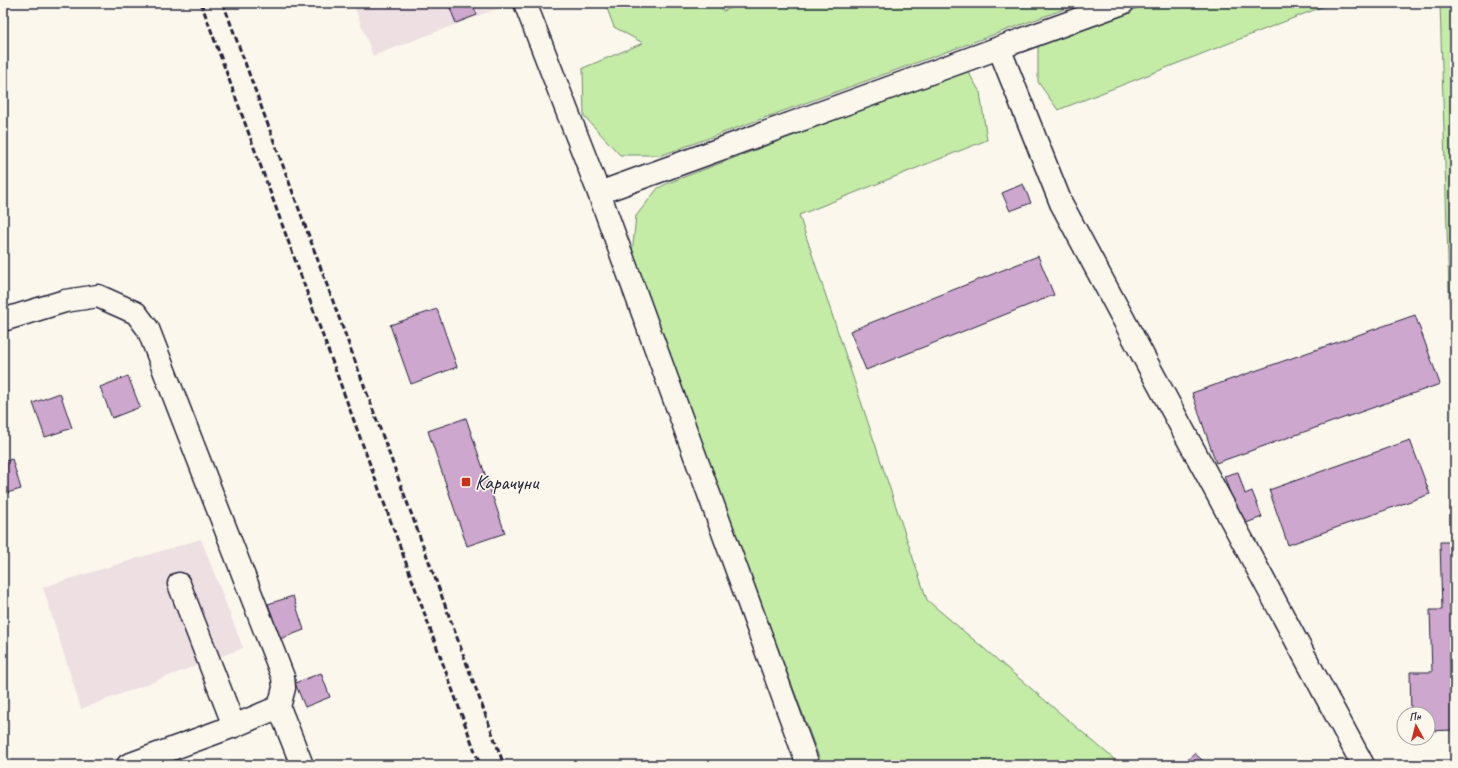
<svg xmlns="http://www.w3.org/2000/svg" width="1458" height="768" viewBox="0 0 1458 768" font-family="Caveat,sans-serif">
	<style>
		.built { fill: #eedfe3 }
		.green { fill: #c4eca7; stroke: #738771 }
		.building { fill: #cea7ce; stroke: #22223b }
		.lines { fill: none; stroke-linecap: round; stroke-linejoin: round }
		.minor-casing { stroke: #22223b; stroke-width: 25 }
		.minor { stroke: #fbf7ec; stroke-width: 22 }
		.rail { stroke: #22223b; stroke-width: 3; stroke-dasharray: 6 3; stroke-linecap: butt }
		.poi-dot { fill: #c8321e; stroke: #fbf7ec; stroke-width: 1.5 }
		.labels { text-anchor: middle; stroke-width: 3.5; stroke-linejoin: round; paint-order: stroke }
		.poi-label { font-size: 20px; fill: #22223b; stroke: #fbf7ec; text-anchor: start }
	</style>
	<rect width="100%" height="100%" fill="#fbf7ec"/>
	<filter id="ink" filterUnits="userSpaceOnUse"><feTurbulence type="fractalNoise" baseFrequency=".025" numOctaves="2"/><feDisplacementMap in="SourceGraphic" scale="8" xChannelSelector="R" yChannelSelector="G"/><feConvolveMatrix kernelMatrix="1 2 1 2 8 2 1 2 1" color-interpolation-filters="sRGB"/></filter>
	<g filter="url(#ink)">
		<!-- built -->
		<g class="built">
			<path d="M353,3H512L373,56Z"/>
			<path d="M201,539L243,648L81,709L43,587Z"/>
		</g>
		<!-- green -->
		<g class="green">
			<path d="M605,3H719L723,11L745,3H1081L662,155H620L584,116L583,68L643,43L614,27Z"/>
			<path d="M1152,3H1332L1058,110L1038,82V44Z"/>
			<path d="M1440,3H1455V484Z"/>
			<path d="M967,70L980,92L987,140L799,215L927,600L1121,765H822L654,318L632,254L636,216L658,188L668,183Z"/>
		</g>
		<!-- building -->
		<g class="building">
			<path d="M456,3H472L477,15L456,23L449,6Z"/>
			<path d="M1023,184L1031,203L1010,211L1002,193Z"/>
			<path d="M1038,256L1054,295L866,370L850,331Z"/>
			<path d="M437,309L457,367L411,384L390,325Z"/>
			<path d="M1415,315L1440,384L1216,463L1192,393Z"/>
			<path d="M128,376L140,407L112,418L100,387Z"/>
			<path d="M60,393L72,428L45,437L33,403Z"/>
			<path d="M466,418L505,533L467,546L428,431Z"/>
			<path d="M1410,440L1430,494L1288,545L1269,490Z"/>
			<path d="M12,459L21,489L3,494V462Z"/>
			<path d="M1238,472L1245,494L1252,491L1262,517L1241,525L1224,476Z"/>
			<path d="M1440,542H1453L1455,730L1428,731V714H1411L1410,672H1432L1430,610H1442Z"/>
			<path d="M293,596L304,630L280,639L268,604Z"/>
			<path d="M321,673L330,697L305,707L295,683Z"/>
			<path d="M1194,753L1208,765H1183Z"/>
		</g>
		<g class="lines">
			<defs>
				<g id="minor">
					<path d="M525,3L599,193L808,765"/>
					<path d="M999,48L1061,203L1363,765"/>
					<path d="M599,193L1123,3"/>
					<path d="M3,320L65,301L98,296L136,313L148,329L283,677L284,688L279,707L302,765"/>
					<path d="M179,584L234,726"/>
					<path d="M128,765L234,726L279,707"/>
				</g>
			</defs>
			<!-- minor casing -->
			<use href="#minor" class="minor-casing"/>
			<!-- minor -->
			<use href="#minor" class="minor"/>
			<!-- rail -->
			<g class="rail">
				<path d="M201,3L480,765"/>
				<path d="M223,3L504,765"/>
			</g>
		</g>
	</g>
	<!-- markers -->
	<rect class="poi-dot" x="461" y="477" width="10" height="10" rx="2"/>
	<g class="labels">
		<!-- poi labels -->
		<g class="poi-label">
			<text x="475" y="489">Карачуни</text>
		</g>
	</g>
	<!-- margin -->
	<rect width="1458" height="768" fill="none" stroke="#fbf7ec" stroke-width="16"/>
	<rect x="8" y="8" width="1442" height="752" fill="none" stroke="#22223b" stroke-width="1.5" filter="url(#ink)"/>
	<!-- north arrow -->
	<g transform="translate(1416 726) rotate(353)"><circle r="19" fill="#fbf7ec" stroke="#a4a2a5"/>
	<path d="M0-3L7 15L0 10L-7 15Z" fill="#c8321e"/>
	<text y="-6" font-size="11" font-weight="bold" text-anchor="middle" fill="#22223b">Пн</text>
	</g>
</svg>
